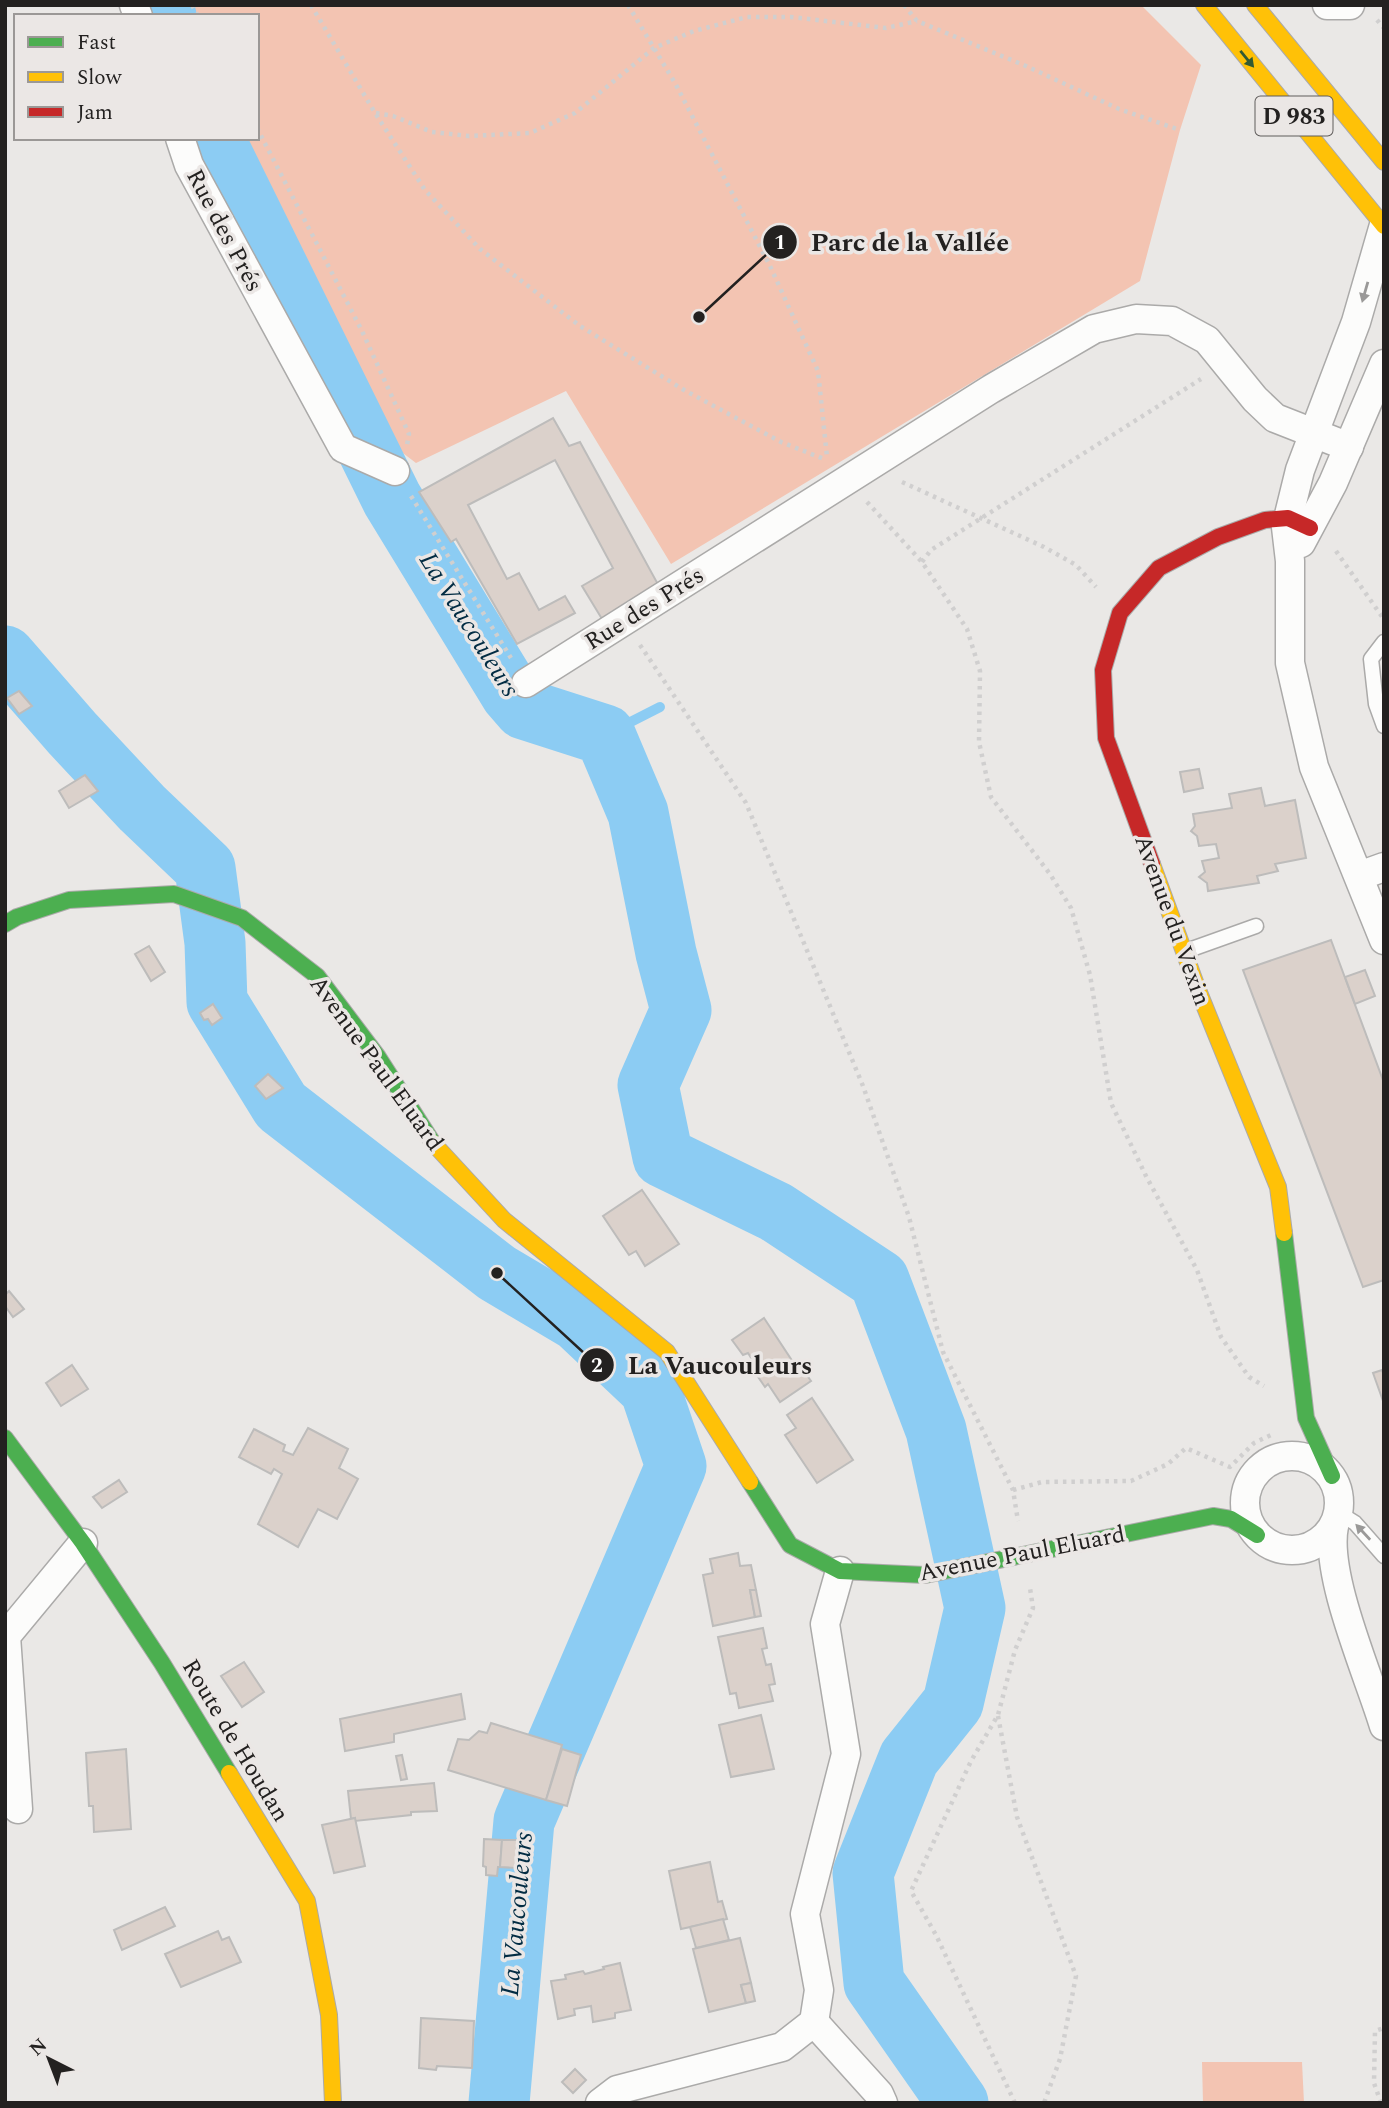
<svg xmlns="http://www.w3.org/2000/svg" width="1389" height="2108" viewBox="0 0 1389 2108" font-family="Spectral,serif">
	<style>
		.green { fill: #f3c4b2 }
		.water { fill: #8cccf3 }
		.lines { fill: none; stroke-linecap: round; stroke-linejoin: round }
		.stream { stroke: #8cccf3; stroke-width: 10 }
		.river { stroke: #8cccf3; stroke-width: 61 }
		.building { fill: #dbd1cb; stroke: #bdbcbb; stroke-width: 2 }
		.lane-casing { stroke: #abaaa9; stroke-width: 17 }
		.street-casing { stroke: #abaaa9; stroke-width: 31 }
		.fast-casing { stroke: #abaaa9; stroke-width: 18 }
		.slow-casing { stroke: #abaaa9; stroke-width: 18 }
		.jam-casing { stroke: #abaaa9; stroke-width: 18 }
		.path { stroke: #d0cfcf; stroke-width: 4.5; stroke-dasharray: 3.5 5; stroke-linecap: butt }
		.lane { stroke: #fcfcfb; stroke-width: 14 }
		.street { stroke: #fcfcfb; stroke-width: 28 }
		.fast { stroke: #4caf50; stroke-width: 16 }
		.slow { stroke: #ffc107; stroke-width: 16 }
		.jam { stroke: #c62828; stroke-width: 16 }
		.oneway { fill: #335a33 }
		.oneway2 { fill: #9a9998 }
		.labels { text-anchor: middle; stroke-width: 7; stroke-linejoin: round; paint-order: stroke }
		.shield { fill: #ebe7e5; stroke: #5f5c5b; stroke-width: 2 }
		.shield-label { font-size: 23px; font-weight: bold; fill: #232120 }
		.street-label { font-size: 24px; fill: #232120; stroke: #ebe7e5 }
		.water-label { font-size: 26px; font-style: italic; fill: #022c43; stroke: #ebe7e5 }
		.leader { fill: none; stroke: #232120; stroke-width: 2.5 }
		.callout-dot { fill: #232120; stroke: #ebe7e5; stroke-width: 2.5 }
		.mark-label { font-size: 21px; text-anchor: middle; font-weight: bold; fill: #fff }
		.callout-label { font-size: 26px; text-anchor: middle; font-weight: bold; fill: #232120; stroke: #ebe7e5; stroke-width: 7; stroke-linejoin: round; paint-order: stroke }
	</style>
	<rect width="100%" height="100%" fill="#eae8e6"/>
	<!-- green -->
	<g class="green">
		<path d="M170,5H1141L1201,65L1180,130L1140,281L671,564L566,391L416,463L370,428L233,138H257V16H175Z"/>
		<path d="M1202,2062H1302L1304,2103H1203Z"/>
	</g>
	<!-- water -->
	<path class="water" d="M367,482L394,498L422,539L437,557L413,568L388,531Z"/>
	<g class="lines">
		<!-- stream -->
		<path class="stream" d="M605,735L660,707"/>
		<!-- river -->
		<g class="river">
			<path d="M162,5L166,16"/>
			<path d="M214,138L392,499L511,694L524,709L605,735L638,813L666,953L681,1010L648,1085L663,1157L776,1212L879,1280L936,1430L975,1608L953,1703L909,1758L863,1873L874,1983L958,2103"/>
			<path d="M5,656L72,733L142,808L205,868L215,943L217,1002L281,1106L497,1273L578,1321L650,1389L676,1466L524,1821L499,2103"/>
		</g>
	</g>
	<!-- building -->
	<g class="building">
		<path d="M553,418L569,446L580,442L660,588L602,619L582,586L613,568L555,460L468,505L507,579L519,573L539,610L565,596L575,613L517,644L456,539L451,542L419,492Z"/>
		<path d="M19,691L32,706L19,714L7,698Z"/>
		<path d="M1199,769L1203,788L1184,792L1180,772Z"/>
		<path d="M85,775L98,791L69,808L59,791Z"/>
		<path d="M1261,788L1265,806L1295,800L1306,858L1275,864L1278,871L1257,876L1259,883L1208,891L1207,883L1199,877L1205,872L1202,861L1219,858L1216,844L1199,846L1197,836L1191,831L1195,826L1193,814L1232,808L1229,794Z"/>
		<path d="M1331,940L1384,1083V1280L1363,1287L1243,970Z"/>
		<path d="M149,946L165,972L151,981L135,954Z"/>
		<path d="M1365,970L1375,996L1355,1004L1345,977Z"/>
		<path d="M213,1004L222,1018L212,1025L208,1019L204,1020L200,1013Z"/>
		<path d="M268,1074L283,1088L266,1099L255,1086Z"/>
		<path d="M642,1190L679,1244L645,1266L636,1251L629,1255L603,1216Z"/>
		<path d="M9,1291L24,1309L13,1317L5,1306V1295Z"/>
		<path d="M764,1318L795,1365L798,1363L811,1381L780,1402L768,1384L765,1387L749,1364L753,1361L748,1353L743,1355L732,1340Z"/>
		<path d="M72,1365L88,1389L61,1406L46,1383Z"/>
		<path d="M1382,1370L1384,1376L1383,1401L1373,1373Z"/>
		<path d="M812,1398L853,1460L817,1483L785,1435L796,1428L787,1415Z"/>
		<path d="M308,1428L348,1449L339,1468L358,1479L337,1519L318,1509L298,1547L258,1524L282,1474L274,1469L271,1474L239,1457L254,1429L285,1445L283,1451L293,1455Z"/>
		<path d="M119,1480L127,1492L102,1508L93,1497Z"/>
		<path d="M738,1553L740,1566L751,1565L756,1590H750L755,1617L713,1626L703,1575L713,1573L710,1559Z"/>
		<path d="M750,1590H756L761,1616L755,1617Z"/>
		<path d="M763,1628L767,1648L762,1649L766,1665L771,1664L775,1684L769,1685L773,1701L739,1708L736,1693L730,1694L718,1637Z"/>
		<path d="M244,1662L264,1692L242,1707L221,1676Z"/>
		<path d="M461,1694L465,1719L394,1734V1742L345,1751L340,1719Z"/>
		<path d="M761,1715L774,1769L731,1777L719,1725Z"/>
		<path d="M491,1723L562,1745L546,1800L448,1770L458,1739L469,1740L479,1731L487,1733Z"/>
		<path d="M126,1749L131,1829L94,1832L93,1806H89L86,1753Z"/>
		<path d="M562,1749L581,1755L567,1806L546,1800Z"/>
		<path d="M402,1755L407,1779L401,1780L396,1756Z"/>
		<path d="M434,1783L437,1811L411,1812V1815L355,1821V1818L351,1819L348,1791Z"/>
		<path d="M355,1818L365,1866L334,1873L322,1825Z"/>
		<path d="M484,1839L502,1840L500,1867H498L497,1876L486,1875V1867L483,1866Z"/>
		<path d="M502,1840H517L516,1868L500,1867Z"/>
		<path d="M710,1862L718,1902L722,1901L727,1919L681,1929L669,1871Z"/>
		<path d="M165,1907L175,1926L122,1950L114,1930Z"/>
		<path d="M723,1919L729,1940L696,1948L690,1927Z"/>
		<path d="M218,1931L222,1940L229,1937L241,1962L181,1987L165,1954Z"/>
		<path d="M740,1938L751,1983L741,1985L746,2003L709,2012L693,1949Z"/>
		<path d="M620,1963L631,2010L615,2013V2018L593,2022L591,2006L574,2009L575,2015L558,2019L551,1981L566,1979L565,1975L583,1971L585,1974L604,1969L603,1967Z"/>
		<path d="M751,1983L755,2001L746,2003L741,1985Z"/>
		<path d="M421,2018L474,2021L472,2068L437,2066L436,2070L419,2068Z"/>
		<path d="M575,2069L586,2080L573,2093L562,2082Z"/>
	</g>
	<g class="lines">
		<defs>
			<g id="lane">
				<path d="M1384,642L1371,659L1376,704L1384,726"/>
				<path d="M1186,951L1256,926"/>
				<path d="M1339,1513L1355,1523L1384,1556"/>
			</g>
			<g id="street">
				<path d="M134,5L138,16"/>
				<path d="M1327,5H1350"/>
				<path d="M180,138L189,165L343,448L395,471"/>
				<path d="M1384,225L1356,322L1300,470L1286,527L1290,561V663L1314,767L1384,940"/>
				<path d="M1301,543L1333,483L1384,364"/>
				<path d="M526,683L991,389L1094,329L1136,319L1172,321L1207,340L1255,399L1275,418L1349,447"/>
				<path d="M1359,876L1384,867"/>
				<circle cx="1292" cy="1503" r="47"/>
				<path d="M1334,1526C1324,1575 1369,1676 1384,1726"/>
				<path d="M18,1809L6,1636L83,1543"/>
				<path d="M814,2022L879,2094L883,2103"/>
				<path d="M600,2103L617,2090L782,2047L814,2022L819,1990L805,1914L846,1754L825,1624L840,1571"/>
			</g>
			<g id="fast">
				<path d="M5,924L17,917L69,900L174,894L242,918L317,976L378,1057L433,1143"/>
				<path d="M1284,1233L1306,1418L1332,1476"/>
				<path d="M5,1438L83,1543L162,1663L229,1773"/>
				<path d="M750,1482L790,1545L840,1571L925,1575L1213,1516L1231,1519L1257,1535"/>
			</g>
			<g id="slow">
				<path d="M1204,5L1384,226"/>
				<path d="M1255,5L1384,162"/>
				<path d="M1152,864L1198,990L1278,1187L1284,1233"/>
				<path d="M433,1143L504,1220L667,1352L750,1482"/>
				<path d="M229,1773L307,1901L329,2015L333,2103"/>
			</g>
			<path id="jam" d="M1152,864L1106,738L1103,670L1120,613L1159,568L1218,537L1265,520L1288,518L1310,528"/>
		</defs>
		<!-- lane casing -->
		<use href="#lane" class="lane-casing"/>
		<!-- street casing -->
		<use href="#street" class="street-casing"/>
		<!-- fast casing -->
		<use href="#fast" class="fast-casing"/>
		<!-- slow casing -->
		<use href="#slow" class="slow-casing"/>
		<!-- jam casing -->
		<use href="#jam" class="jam-casing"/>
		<!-- path -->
		<g class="path">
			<path d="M192,5L198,16"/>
			<path d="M311,5L375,113L425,190L480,249L580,326L684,390L781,442L824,459"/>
			<path d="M628,5L675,83L770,266L818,371L827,457"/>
			<path d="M904,5L917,21L1026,66L1119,109L1180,130"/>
			<path d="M1377,20L1384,28"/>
			<path d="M376,113L393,116L432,132L469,136L530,133L575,113L654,48L694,31L747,17H791L886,28L917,21"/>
			<path d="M257,128L362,331L409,434L407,445"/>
			<path d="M902,482L1044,547L1076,565L1096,587"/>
			<path d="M411,496L511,658"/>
			<path d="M867,502L922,562L967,629L980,671L979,742L991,797L1050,874L1071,908L1090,975L1111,1103L1146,1176L1197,1270L1221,1337L1249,1377L1264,1386"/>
			<path d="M1336,551L1383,618"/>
			<path d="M922,562L931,550L1201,379"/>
			<path d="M640,645L746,803L863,1086L909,1217L943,1352L1013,1490L1018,1521"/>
			<path d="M1013,1490L1042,1482L1131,1481L1168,1464L1186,1448L1230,1467L1254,1443L1273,1434"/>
			<path d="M998,1716L1017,1817L1076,1976L1060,2059L1044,2103"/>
			<path d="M1015,2103L936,1935L911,1891L971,1761L998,1715L1015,1650L1033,1608L1030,1588"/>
			<path d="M1381,2103L1374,2083L1375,2031L1384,2028"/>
		</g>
		<!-- lane -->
		<use href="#lane" class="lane"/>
		<!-- street -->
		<use href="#street" class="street"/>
		<!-- fast -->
		<use href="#fast" class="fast"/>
		<!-- slow -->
		<use href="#slow" class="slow"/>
		<!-- jam -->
		<use href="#jam" class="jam"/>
	</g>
	<!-- one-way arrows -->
	<defs><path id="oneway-solid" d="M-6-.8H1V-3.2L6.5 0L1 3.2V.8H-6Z" transform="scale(1.75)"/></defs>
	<use class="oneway" href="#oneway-solid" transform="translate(1247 59) rotate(51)"/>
	<g class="oneway2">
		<use href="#oneway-solid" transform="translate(1365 292) rotate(106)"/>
		<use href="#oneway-solid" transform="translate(1363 1532) rotate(-133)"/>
	</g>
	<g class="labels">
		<!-- shield labels -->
		<rect class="shield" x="1255.5" y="96.5" width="77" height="39" rx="5"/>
		<g class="shield-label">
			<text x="1294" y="124">D 983</text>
		</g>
		<!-- street labels -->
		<g class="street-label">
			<text transform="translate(225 230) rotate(62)" y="8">Rue des Prés</text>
			<text transform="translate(644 608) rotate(-32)" y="8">Rue des Prés</text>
			<text transform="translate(1173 920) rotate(70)" y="8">Avenue du Vexin</text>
			<text transform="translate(377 1063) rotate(54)" y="8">Avenue Paul Eluard</text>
			<text transform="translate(1022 1553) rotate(-11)" y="8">Avenue Paul Eluard</text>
			<text transform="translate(236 1740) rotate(59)" y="8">Route de Houdan</text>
		</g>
		<!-- water labels -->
		<g class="water-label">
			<text transform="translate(470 624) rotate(58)" y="9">La Vaucouleurs</text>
			<text transform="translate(516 1914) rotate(-85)" y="9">La Vaucouleurs</text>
		</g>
	</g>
	<!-- callouts -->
	<path class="leader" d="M699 317L780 242M497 1273L597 1365"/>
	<g class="callout-dot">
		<circle cx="699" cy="317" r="7"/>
		<circle cx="497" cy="1273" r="7"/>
		<circle cx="780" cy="242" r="18"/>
		<circle cx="597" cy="1365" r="18"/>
	</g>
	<g class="mark-label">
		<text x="780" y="249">1</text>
		<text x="597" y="1372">2</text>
	</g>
	<g class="callout-label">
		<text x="910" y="251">Parc de la Vallée</text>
		<text x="720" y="1374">La Vaucouleurs</text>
	</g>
	<!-- border -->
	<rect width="1389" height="2108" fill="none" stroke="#232120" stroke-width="14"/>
	<!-- legend -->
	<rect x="14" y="14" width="245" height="126" fill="#ebe7e5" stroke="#9b9896" stroke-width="2"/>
	<rect x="28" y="37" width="35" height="10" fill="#4caf50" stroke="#9b9896" stroke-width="2"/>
	<text x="77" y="49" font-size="21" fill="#232120">Fast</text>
	<rect x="28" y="72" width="35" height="10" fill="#ffc107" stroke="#9b9896" stroke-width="2"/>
	<text x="77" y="84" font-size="21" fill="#232120">Slow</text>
	<rect x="28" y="107" width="35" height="10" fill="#c62828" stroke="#9b9896" stroke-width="2"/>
	<text x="77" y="119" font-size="21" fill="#232120">Jam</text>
	<!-- north arrow -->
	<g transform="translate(49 2059) rotate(318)" stroke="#ebe7e5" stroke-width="5" paint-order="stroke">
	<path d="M0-5L12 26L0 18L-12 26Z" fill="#232120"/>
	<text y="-10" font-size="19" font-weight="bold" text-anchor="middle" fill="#232120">N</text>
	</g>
</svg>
